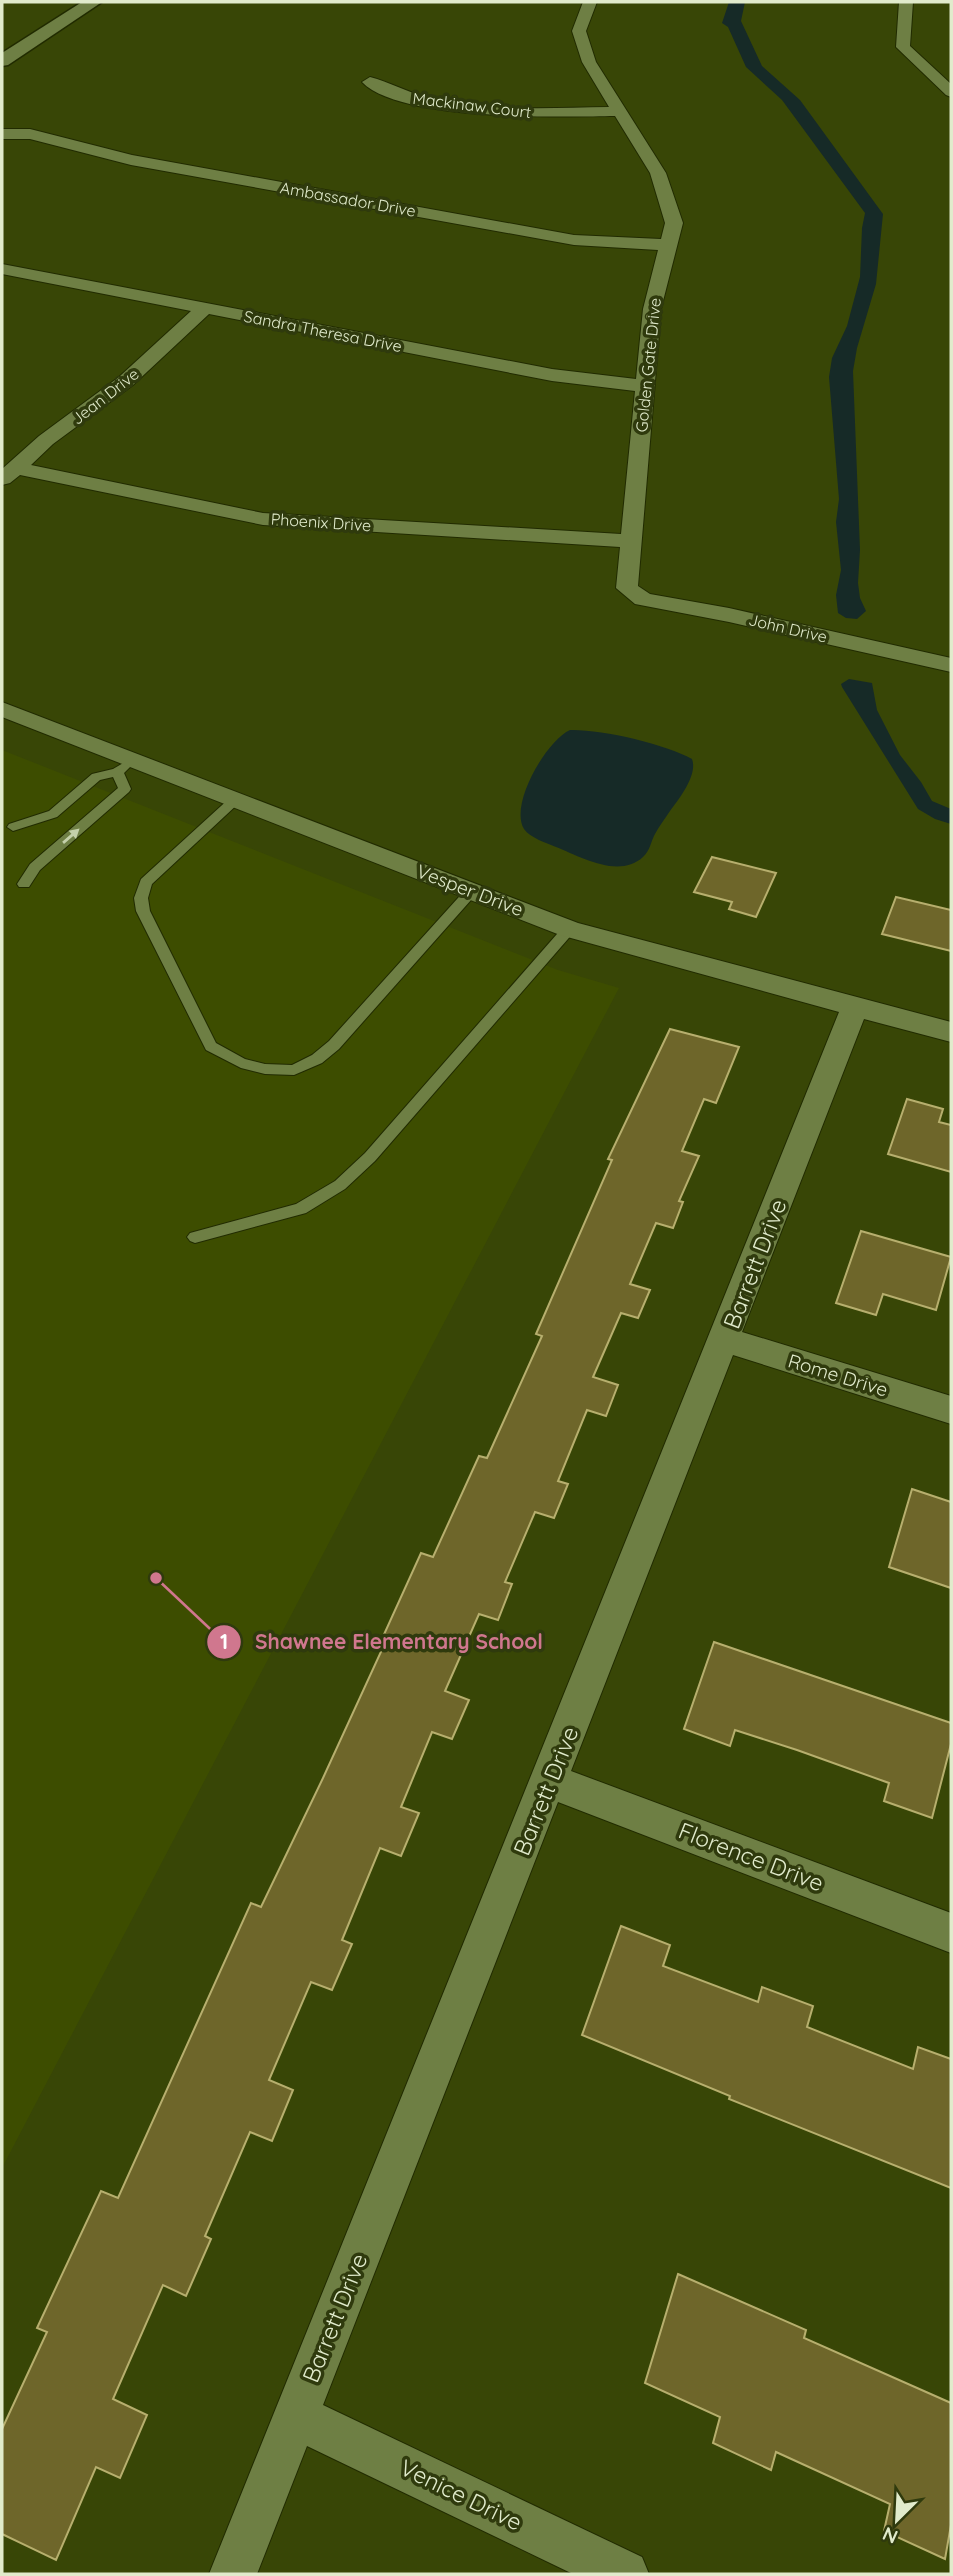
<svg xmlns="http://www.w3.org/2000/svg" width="953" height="2576" viewBox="0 0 953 2576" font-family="Quicksand,sans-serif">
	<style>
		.built { fill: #3d4d00 }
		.water { fill: #162a27 }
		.building { fill: #6e662a; stroke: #b7af6e; stroke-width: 2 }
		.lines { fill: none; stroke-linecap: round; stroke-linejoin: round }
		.service-casing { stroke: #212b00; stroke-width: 2 }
		.minor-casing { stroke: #212b00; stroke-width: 2 }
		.tertiary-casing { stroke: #212b00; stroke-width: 3 }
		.service { fill: #6e7f44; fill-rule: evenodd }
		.minor { fill: #6e7f44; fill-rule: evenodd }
		.tertiary { fill: #6e7f44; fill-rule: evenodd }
		.oneway { fill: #c4d0aa }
		.labels { text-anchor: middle; stroke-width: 7; stroke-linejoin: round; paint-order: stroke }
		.far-street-label { font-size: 16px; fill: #e1ebcc; stroke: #2f3a0d }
		.street-label { font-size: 19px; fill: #e1ebcc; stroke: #2f3a0d }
		.near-street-label { font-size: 23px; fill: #e1ebcc; stroke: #2f3a0d }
		.leader { fill: none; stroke: #d0778e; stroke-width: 2.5 }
		.callout-dot { fill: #d0778e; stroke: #2f3a0d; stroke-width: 2.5 }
		.mark-label { font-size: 21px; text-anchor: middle; font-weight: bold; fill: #fff }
		.callout-label { font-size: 21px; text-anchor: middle; font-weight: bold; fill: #d0778e; stroke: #2f3a0d; stroke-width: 7; stroke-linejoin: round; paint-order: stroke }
	</style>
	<rect width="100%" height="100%" fill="#384606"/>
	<!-- built -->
	<path class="built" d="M2,750L558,970L619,988L2,2168Z"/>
	<!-- water -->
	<g class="water">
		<path d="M729,2H745L741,21L762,66L800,100L883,214L876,284L857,348L853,371L860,550L858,583L860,598L866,611L857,619L846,618L838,613L836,595L841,570L836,522L839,499L829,377L832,358L847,326L860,277L862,228L865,213L782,100L746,67L728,27L722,23Z"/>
		<path d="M849,679L872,683L877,710L900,755L921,782L932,801L951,809V824L935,819L918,809L842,687L841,684Z"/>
		<path d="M570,730C600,729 666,744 692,759C698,775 679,799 670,811C665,819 659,826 655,834C651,841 650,851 643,857C619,879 581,857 556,847C547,843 530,838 524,829C509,805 546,741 570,730Z"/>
	</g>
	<!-- building -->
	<g class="building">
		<path d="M712,857L776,873L756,917L729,909L732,902L694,892Z"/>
		<path d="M896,897L951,910V951L882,934Z"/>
		<path d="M670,1029L739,1047L716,1103L704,1099L682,1151L699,1156L679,1201L683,1202L673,1228L656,1223L630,1284L650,1290L638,1318L621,1313L593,1377L618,1385L606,1416L587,1410L558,1481L568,1484L554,1518L535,1512L505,1582L512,1584L498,1620L479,1614L445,1691L469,1700L452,1739L432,1732L401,1807L419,1813L401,1856L380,1848L342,1940L352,1944L332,1990L311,1982L269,2080L293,2090L272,2141L250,2132L205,2236L211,2239L186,2296L163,2285L113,2399L147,2415L120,2478L96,2467L56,2560L2,2534V2429L47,2332L37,2328L101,2191L118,2198L251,1903L261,1907L323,1778L385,1643L381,1641L421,1553L433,1557L479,1456L487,1458L542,1336L536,1334L612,1160L608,1159Z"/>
		<path d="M907,1099L943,1109L939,1122L951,1125V1172L888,1154Z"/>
		<path d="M861,1231L951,1257L936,1310L883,1294L876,1315L836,1303Z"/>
		<path d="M912,1489L951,1502V1588L889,1567Z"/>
		<path d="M714,1642L951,1723V1744L932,1818L884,1801L889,1783L797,1750L735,1730L730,1746L684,1729Z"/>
		<path d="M621,1926L670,1945L663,1966L758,2002L762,1987L813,2006L807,2027L913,2069L918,2047L951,2059V2188L729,2099L730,2096L582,2035Z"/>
		<path d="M678,2274L806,2330L804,2338L951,2403V2525L945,2559L884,2531L890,2504L776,2452L771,2470L713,2443L720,2417L645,2383Z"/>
	</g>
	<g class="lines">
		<defs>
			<g id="service">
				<path d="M125,762L131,766L124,773L131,789L129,792L40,870L29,887H19L17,884L30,864L118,788L113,777L100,780L57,817L13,831L7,827L9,824L49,811L92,774L113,769Z"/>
				<path d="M236,795L240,796V802L152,884L148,898L150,911L216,1043L245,1059L265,1064L292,1065L312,1055L329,1041L467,888L472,887L479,891L339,1049L322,1063L294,1075L265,1074L241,1068L206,1050L136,911L134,898L141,879L232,796Z"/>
				<path d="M569,925L576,929L574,932L375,1161L345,1189L306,1213L195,1243L190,1241L187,1237L190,1233L296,1204L335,1181L365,1153L564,926Z"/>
			</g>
			<g id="minor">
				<path d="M583,2H597L586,31L596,62L666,173L683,223L661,309L638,586L650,594L729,608L951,658V672L729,622L635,604L616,588L620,547L263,525L20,475L10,483L2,485V469L39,436L119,377L191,311L2,274V264L552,369L636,379L643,309L658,250L574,245L131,165L30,139H2V129H30L132,155L574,235L661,239L665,223L650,173L615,116C561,117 399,121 362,82L370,77C389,82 407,92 426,97C485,112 549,108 609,107L582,62L572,31ZM209,314L552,381L635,391L621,534L263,513L31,465L53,444L133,385Z"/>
				<path d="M899,2H913L910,46L951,84V97L946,95L896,47Z"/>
				<path d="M2,702L578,923L951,1022V1042L864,1019L742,1332L951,1396V1424L733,1355L571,1771L951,1913V1953L558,1802L323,2405L642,2557L649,2574H573L307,2446L257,2574H209L839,1012L560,935L2,717Z"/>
			</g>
			<path id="tertiary" d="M82,2H102L8,65L2,66V53Z"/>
		</defs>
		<!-- service casing -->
		<use href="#service" class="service-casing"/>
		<!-- minor casing -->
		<use href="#minor" class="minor-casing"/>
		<!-- tertiary casing -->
		<use href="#tertiary" class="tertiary-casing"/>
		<!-- service -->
		<use href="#service" class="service"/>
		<!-- minor -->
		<use href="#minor" class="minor"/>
		<!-- tertiary -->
		<use href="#tertiary" class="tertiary"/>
	</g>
	<!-- one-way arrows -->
	<defs><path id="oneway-solid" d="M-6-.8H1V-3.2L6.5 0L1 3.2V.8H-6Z" transform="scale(1.75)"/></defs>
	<use class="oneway" href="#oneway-solid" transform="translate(71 836) rotate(-41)"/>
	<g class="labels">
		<!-- far-street labels -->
		<g class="far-street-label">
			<text transform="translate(472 105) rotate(7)" y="6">Mackinaw Court</text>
			<text transform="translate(348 199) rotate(10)" y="6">Ambassador Drive</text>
			<text transform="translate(323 331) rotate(11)" y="6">Sandra Theresa Drive</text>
			<text transform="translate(648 365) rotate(-84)" y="6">Golden Gate Drive</text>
			<text transform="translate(105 396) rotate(-38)" y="6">Jean Drive</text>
			<text transform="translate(321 522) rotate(4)" y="6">Phoenix Drive</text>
			<text transform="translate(788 628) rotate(13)" y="6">John Drive</text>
		</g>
		<!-- street labels -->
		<g class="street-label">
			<text transform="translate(470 890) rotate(21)" y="7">Vesper Drive</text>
			<text transform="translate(838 1375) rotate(17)" y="7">Rome Drive</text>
		</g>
		<!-- near-street labels -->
		<g class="near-street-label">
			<text transform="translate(755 1264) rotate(-69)" y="8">Barrett Drive</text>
			<text transform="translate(546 1791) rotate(-68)" y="8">Barrett Drive</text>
			<text transform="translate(751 1857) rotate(21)" y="8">Florence Drive</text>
			<text transform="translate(335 2318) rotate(-68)" y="8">Barrett Drive</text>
			<text transform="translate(461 2495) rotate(26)" y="8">Venice Drive</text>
		</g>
	</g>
	<!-- callouts -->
	<path class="leader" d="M156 1578L224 1642"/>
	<g class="callout-dot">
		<circle cx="156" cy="1578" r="7"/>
		<circle cx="224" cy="1642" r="18"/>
	</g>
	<g class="mark-label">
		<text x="224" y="1649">1</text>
	</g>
	<g class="callout-label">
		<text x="399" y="1649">Shawnee Elementary School</text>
	</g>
	<!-- border -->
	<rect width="953" height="2576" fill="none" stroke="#e1ebcc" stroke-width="7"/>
	<!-- north arrow -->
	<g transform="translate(897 2520) rotate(204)" stroke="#2f3a0d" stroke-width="5" paint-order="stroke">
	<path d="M0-5L12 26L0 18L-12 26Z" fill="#e1ebcc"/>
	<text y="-10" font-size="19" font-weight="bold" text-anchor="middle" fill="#e1ebcc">N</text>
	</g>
</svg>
